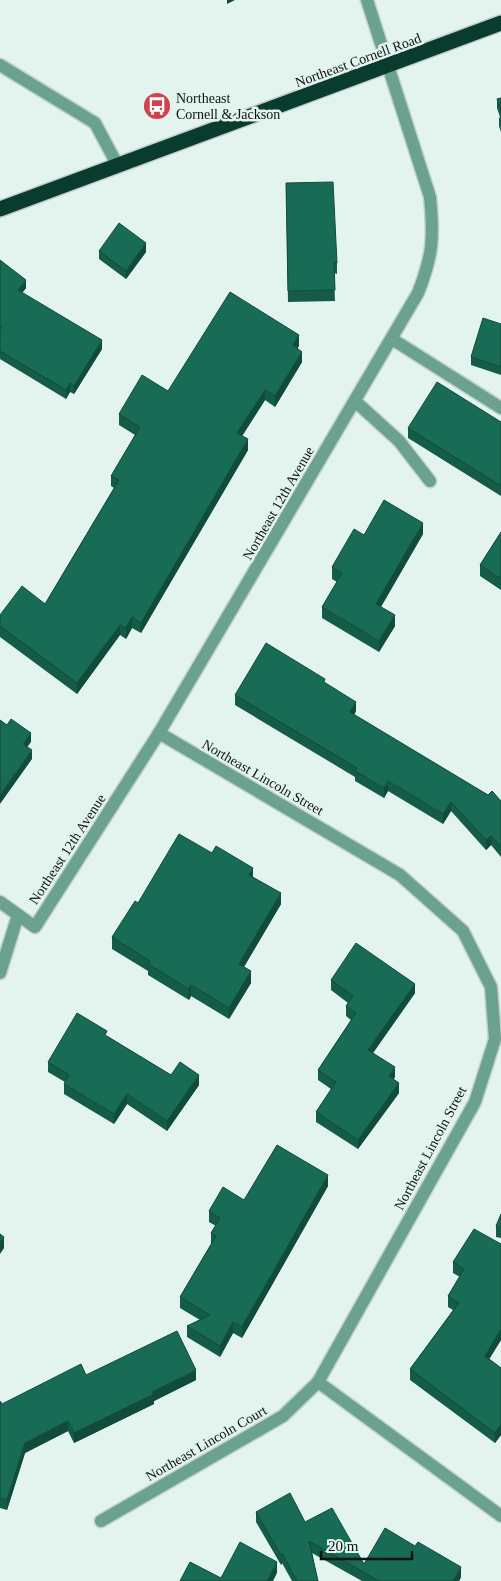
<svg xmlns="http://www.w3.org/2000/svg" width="501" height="1581" viewBox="0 0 501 1581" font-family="'Times New Roman',serif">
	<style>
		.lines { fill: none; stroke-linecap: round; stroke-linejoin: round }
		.lane-casing { stroke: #c0d0ca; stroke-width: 15 }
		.street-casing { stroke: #c0d0ca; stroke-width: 15 }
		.highway-casing { stroke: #c0d0ca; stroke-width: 18 }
		.lane { stroke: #6ba28f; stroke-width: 12 }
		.street { stroke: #6ba28f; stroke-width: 12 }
		.highway { stroke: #093c2f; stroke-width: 15 }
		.wall { fill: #155c48 }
		.shaded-wall { fill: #114b3b }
		.building { fill: #186b54; stroke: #114b3b }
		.labels { text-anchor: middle; stroke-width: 5; stroke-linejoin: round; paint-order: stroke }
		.street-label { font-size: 14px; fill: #0c1210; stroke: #e2f4ed }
		.poi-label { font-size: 14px; fill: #0c1210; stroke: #e2f4ed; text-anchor: start }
	</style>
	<rect width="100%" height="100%" fill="#e2f4ed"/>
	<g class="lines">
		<defs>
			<g id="lane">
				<path d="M392,339L501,408"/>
				<path d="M355,401L399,441L430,481"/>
				<path d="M0,973L18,915"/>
			</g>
			<g id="street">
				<path d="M0,65L95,123L118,166"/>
				<path d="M159,733L400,875L463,931L491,987L495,1039L475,1102L318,1382L501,1516"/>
				<path d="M0,902L35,927L159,733L418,293C433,255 434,238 430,197L367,0"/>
				<path d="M101,1521L283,1416L318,1382"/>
			</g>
			<path id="highway" d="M0,209L501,23"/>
		</defs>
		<!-- lane casing -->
		<use href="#lane" class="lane-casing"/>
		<!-- street casing -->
		<use href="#street" class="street-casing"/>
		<!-- highway casing -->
		<use href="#highway" class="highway-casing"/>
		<!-- lane -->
		<use href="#lane" class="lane"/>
		<!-- street -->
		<use href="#street" class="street"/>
		<!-- highway -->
		<use href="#highway" class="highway"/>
	</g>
	<!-- wall -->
	<g class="wall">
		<path d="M501,98V132L499,126V118L500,117L497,108V99Z"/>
		<path d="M286,183L337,263V274L334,273L335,301L288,302Z"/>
		<path d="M99,251L146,252L126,279L99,259Z"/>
		<path d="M0,260L26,288L22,293L102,349L74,394L70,392L66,399L0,359Z"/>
		<path d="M501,324V375L471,365V357Z"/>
		<path d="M299,346L297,348L302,362L275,407L265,400L242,436L248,450L141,633L132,628L126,639L120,635L77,694L0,637V615L45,604L114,488L111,486V476L135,435L119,425V414L168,391Z"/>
		<path d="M501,422V496L408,438V428Z"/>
		<path d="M501,532V590L480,576V565Z"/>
		<path d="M423,534L381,607L395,626L379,652L322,618V607L337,582L332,579V567L364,535Z"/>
		<path d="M325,683L356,711L354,715L488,795L501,801V857L491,845L486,850L451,811L443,824L388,791L384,798L355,781V777L235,705V695Z"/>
		<path d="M253,877L281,904L244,967L251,983L229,1019L191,996L189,1000L148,975V971L112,949V937L138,903Z"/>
		<path d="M331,980L415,993L373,1053L395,1077L393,1079L399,1093L358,1149L316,1122V1112L331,1089L318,1080V1070L351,1020L346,1016V1006L348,1003L331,990Z"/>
		<path d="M107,1036L171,1075L199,1085L167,1131L127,1104L114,1124L64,1094V1084L65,1082L48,1072V1062Z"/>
		<path d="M328,1186L242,1338L233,1333L220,1357L187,1337V1326L200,1320L180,1308V1297L211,1244V1233L216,1226L209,1222V1211L244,1200Z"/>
		<path d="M501,1214V1238L496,1237V1226Z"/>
		<path d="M501,1244V1340L489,1359L501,1368V1435L495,1443L410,1380V1369L453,1310L448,1307V1296L460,1277L453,1273V1262Z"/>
		<path d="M86,1375L196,1380L154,1401V1404L74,1443L68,1431L25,1453L7,1510L0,1508V1401L2,1404Z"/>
		<path d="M256,1512L305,1522L364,1564L461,1577L459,1581H362L312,1553L318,1581H292L282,1563L281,1565L256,1522Z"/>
	</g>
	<!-- shaded-wall -->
	<g class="shaded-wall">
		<path d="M227,0H235L227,4Z"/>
		<path d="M146,243V252L126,279V271Z"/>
		<path d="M26,280V288L18,298V290Z"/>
		<path d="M299,335V346L293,356V345Z"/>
		<path d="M102,340V349L74,394V386Z"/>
		<path d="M302,352V362L275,407V396Z"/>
		<path d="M70,383V392L66,399V390Z"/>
		<path d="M265,390V400L237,444V433Z"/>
		<path d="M248,439V450L141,633V623Z"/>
		<path d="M423,523V534L376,615V604Z"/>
		<path d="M395,615V626L379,652V641Z"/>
		<path d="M132,617V628L126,639V628Z"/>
		<path d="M120,625V635L77,694V683Z"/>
		<path d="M356,702V711L350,722V712Z"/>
		<path d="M31,733V742L23,753V744Z"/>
		<path d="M32,750V759L0,804V795Z"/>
		<path d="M388,781V791L384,798V788Z"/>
		<path d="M451,802V811L443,824V814Z"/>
		<path d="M491,836V845L486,850V840Z"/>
		<path d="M253,868V879L249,875Z"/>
		<path d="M281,893V904L239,975V964Z"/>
		<path d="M251,971V983L229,1019V1008Z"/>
		<path d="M415,984V993L368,1060V1050Z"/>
		<path d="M191,985V996L189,1000V989Z"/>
		<path d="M395,1067V1077L389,1086V1076Z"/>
		<path d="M199,1075V1085L167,1131V1121Z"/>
		<path d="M399,1083V1093L358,1149V1140Z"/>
		<path d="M127,1094V1104L114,1124V1114Z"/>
		<path d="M328,1175V1186L242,1338V1327Z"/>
		<path d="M4,1237V1248L0,1254V1243Z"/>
		<path d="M233,1322V1333L220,1357V1346Z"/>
		<path d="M501,1329V1340L485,1366V1356Z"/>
		<path d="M196,1370V1380L154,1401V1404L74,1443V1433L152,1392Z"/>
		<path d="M68,1421V1431L25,1453L7,1510V1500L25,1443Z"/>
		<path d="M501,1424V1435L495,1443V1433Z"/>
		<path d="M282,1553V1563L281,1565V1555Z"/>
		<path d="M277,1562V1573L273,1581H267Z"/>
		<path d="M461,1567V1577L459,1581H453Z"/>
	</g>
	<!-- building -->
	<g class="building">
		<path d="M501,98V111L497,99Z"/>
		<path d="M333,182L337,263L334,262L335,290L288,291L286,183Z"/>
		<path d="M119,223L146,243L126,271L99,251Z"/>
		<path d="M0,260L26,280L18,290L102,340L74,386L70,383L66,390L0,351V330L2,327L0,326Z"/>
		<path d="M230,292L299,335L293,345L302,352L275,396L265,390L237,433L248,439L141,623L132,617L126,628L120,625L77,683L0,626V615L22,586L45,604L119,480L111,476L140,427L119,414L142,375L168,391Z"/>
		<path d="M483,318L501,324V367L471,357Z"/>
		<path d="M437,382L501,422V486L408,428Z"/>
		<path d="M384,500L423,523L376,604L395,615L379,641L322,607L342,573L332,567L354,529L364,535Z"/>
		<path d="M501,532V579L480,565Z"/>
		<path d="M266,643L325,679L324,682L356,702L350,712L488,795L492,791L501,801V847L491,836L486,840L451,802L443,814L388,781L384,788L355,771L357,768L235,695Z"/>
		<path d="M11,719L31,733L23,744L32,750L0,795V720L7,725Z"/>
		<path d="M179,834L212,853L216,846L253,868L249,875L281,893L239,964L251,971L229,1008L191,985L189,989L148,964L150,961L112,937L135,901L138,903Z"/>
		<path d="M356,943L415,984L368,1050L395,1067L389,1076L399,1083L358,1140L316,1112L336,1082L318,1070L356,1013L346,1006L353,996L331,980Z"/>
		<path d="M77,1013L107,1031L105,1035L171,1075L180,1062L199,1075L167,1121L127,1094L114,1114L64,1084L69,1075L48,1062Z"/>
		<path d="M277,1145L328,1175L242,1327L233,1322L220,1346L187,1326L210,1315L180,1297L216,1236L211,1233L220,1218L209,1211L223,1187L244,1200Z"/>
		<path d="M501,1214V1227L496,1226Z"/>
		<path d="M474,1229L501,1244V1329L485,1356L501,1368V1424L495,1433L410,1369L459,1303L448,1296L464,1269L453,1262Z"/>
		<path d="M0,1234L4,1237L0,1243Z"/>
		<path d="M177,1331L196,1370L152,1392L154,1394L74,1433L68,1421L25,1443L7,1500L0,1498V1401L2,1404L81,1364L86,1375Z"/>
		<path d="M290,1493L305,1522L332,1508L364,1564L385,1528L415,1546L418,1542L461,1567L453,1581H379L309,1541L318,1581H297L282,1553L281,1555L256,1512Z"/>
		<path d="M240,1542L277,1562L267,1581H180L190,1562L221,1578Z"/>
	</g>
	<!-- icons -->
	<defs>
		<symbol id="bus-disc" viewBox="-11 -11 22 22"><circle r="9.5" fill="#d2424d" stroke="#e2f4ed"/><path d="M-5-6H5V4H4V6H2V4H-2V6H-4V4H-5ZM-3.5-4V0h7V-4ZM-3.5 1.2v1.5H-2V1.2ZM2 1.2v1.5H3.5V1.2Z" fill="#fff"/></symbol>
	</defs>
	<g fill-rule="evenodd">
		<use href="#bus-disc" x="141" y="90" width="32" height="32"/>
	</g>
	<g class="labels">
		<!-- street labels -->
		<g class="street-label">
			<text transform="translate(358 60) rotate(-20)" y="5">Northeast Cornell Road</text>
			<text transform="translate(278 503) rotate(-60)" y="5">Northeast 12th Avenue</text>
			<text transform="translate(263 777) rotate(30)" y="5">Northeast Lincoln Street</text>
			<text transform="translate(67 849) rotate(-57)" y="5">Northeast 12th Avenue</text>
			<text transform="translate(430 1148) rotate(-62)" y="5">Northeast Lincoln Street</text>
			<text transform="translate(206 1443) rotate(-30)" y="5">Northeast Lincoln Court</text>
		</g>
		<!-- poi labels -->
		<g class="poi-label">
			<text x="176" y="103">Northeast<tspan x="176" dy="16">Cornell &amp; Jackson</tspan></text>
		</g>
	</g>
	<!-- scale -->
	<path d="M321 1551v8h91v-8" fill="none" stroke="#0c1210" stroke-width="2.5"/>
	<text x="328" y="1551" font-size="15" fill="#0c1210" stroke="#e2f4ed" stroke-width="4" paint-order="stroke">20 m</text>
</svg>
